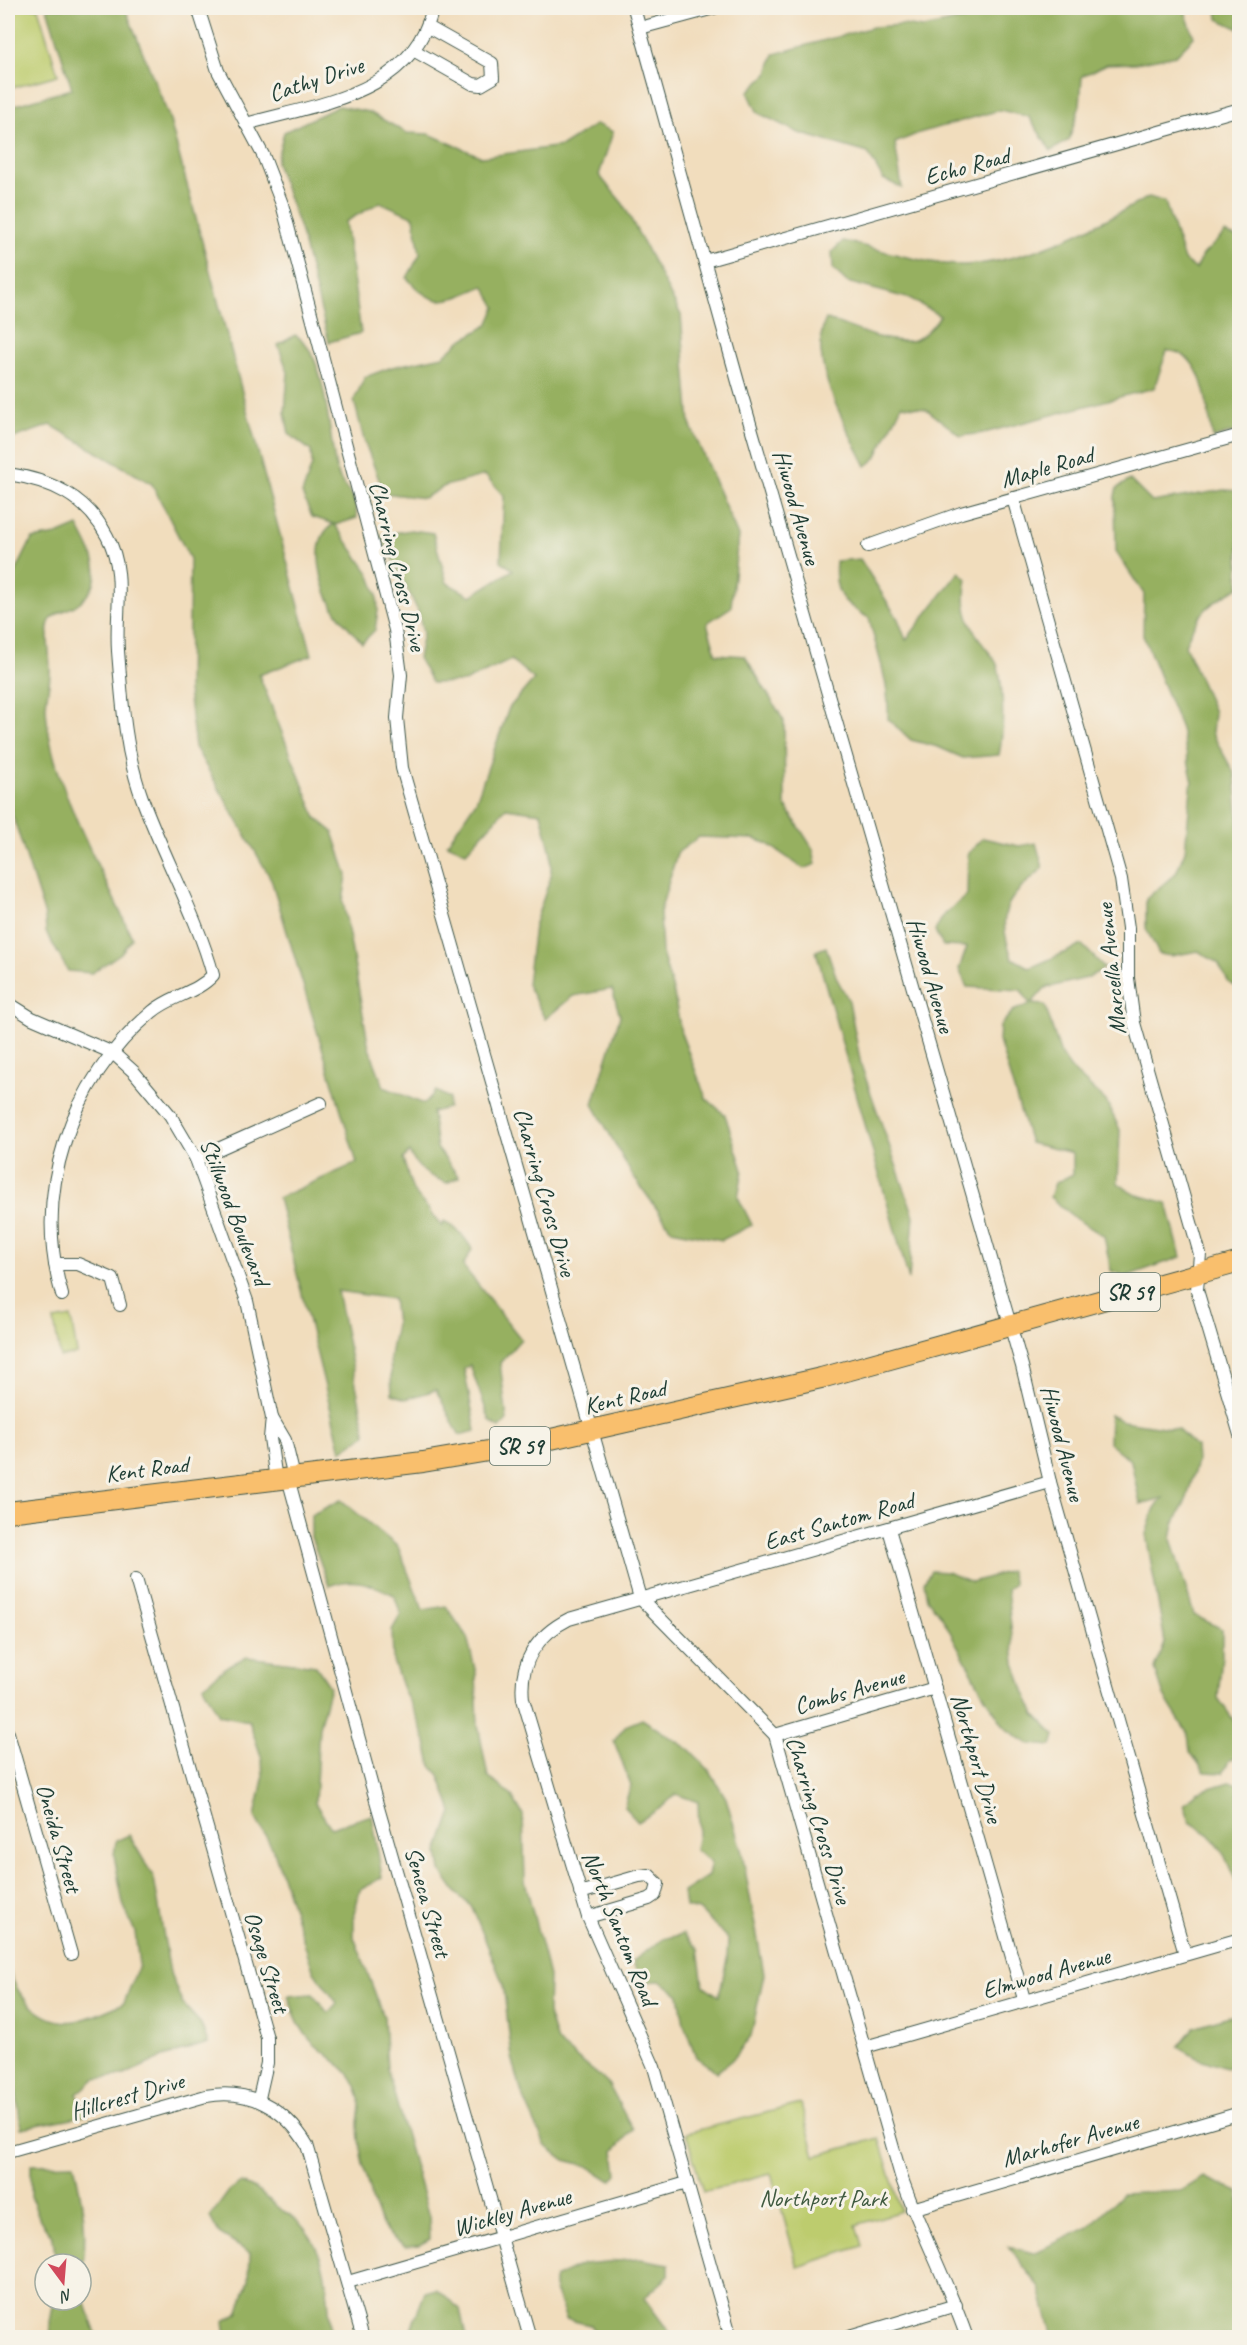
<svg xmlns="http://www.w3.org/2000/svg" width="1247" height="2345" viewBox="0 0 1247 2345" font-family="Caveat,sans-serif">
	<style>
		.green { fill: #bdcc6e; stroke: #6e8451; stroke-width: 1.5 }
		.forest { fill: #96b061; stroke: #5a764a; stroke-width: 1.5 }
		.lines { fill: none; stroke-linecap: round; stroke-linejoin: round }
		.minor-casing { stroke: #3e5549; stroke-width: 14 }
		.primary-casing { stroke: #3e5549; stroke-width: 22 }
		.minor { stroke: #fff; stroke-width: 12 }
		.primary { stroke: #f9bf6d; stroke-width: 20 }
		.labels { text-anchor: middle; stroke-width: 6; stroke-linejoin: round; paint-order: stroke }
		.shield { fill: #f7f3e8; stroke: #60746a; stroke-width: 1.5 }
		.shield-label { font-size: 22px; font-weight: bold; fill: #1f3d34 }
		.street-label { font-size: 24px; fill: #1f3d34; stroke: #f7f3e8 }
		.park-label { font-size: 24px; fill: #3f5a40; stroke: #f7f3e8 }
	</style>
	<rect width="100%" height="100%" fill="#f7f3e8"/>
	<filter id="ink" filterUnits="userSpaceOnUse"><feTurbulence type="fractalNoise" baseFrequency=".0167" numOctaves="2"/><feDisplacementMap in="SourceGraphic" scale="12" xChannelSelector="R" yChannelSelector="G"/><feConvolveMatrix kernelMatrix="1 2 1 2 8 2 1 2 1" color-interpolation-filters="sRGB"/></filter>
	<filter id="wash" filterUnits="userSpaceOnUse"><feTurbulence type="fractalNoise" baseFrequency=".008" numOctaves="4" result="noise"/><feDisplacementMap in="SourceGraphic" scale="24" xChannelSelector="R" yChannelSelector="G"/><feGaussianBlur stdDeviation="1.35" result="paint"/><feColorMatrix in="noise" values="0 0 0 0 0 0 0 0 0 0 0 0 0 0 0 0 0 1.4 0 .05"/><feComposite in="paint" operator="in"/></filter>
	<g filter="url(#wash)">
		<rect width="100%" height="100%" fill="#f1ddbd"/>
		<!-- green -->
		<g class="green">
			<path d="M8,8H38L58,75L8,89Z"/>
			<path d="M71,1317L77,1354L60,1357L54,1320Z"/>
			<path d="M801,2104L815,2156L879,2138L901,2211L856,2225L862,2246L798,2267L771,2174L703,2192L686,2133Z"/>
		</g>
		<!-- forest -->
		<g class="forest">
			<path d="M47,8H125L169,117L312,655L259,675L316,818L333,832L347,875L343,901L369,1048L384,1087L424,1104L436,1091L449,1098L448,1108L432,1112L437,1148L459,1177L447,1183C429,1176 418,1171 409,1152L403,1159L413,1191L442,1226L444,1221C457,1228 464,1236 472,1249L463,1266L521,1339L500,1363L507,1420L499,1428L490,1421L470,1365L464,1369L476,1431L459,1435L436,1390L406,1399L392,1394L390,1356L396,1324L393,1299L337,1291L366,1434L341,1451L278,1198L357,1163L271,879L195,747L188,690L190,559L152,484L51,425L8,440V107L72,89Z"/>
			<path d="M987,8H1184L1194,37L1176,55L1136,63L1107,64L1082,76L1080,105L1069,140L1051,151L1029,117L1000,110L919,133L895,143L902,188L883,179L868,153L799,133L758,113L748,92L768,73L774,54L873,27L903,25L923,28L985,15Z"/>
			<path d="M1217,8H1239V29L1218,19Z"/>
			<path d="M339,106L369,112L407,133L429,134L482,157L562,146L596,124L613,132L599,175L623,204L681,315L690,424L738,536L731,607L707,623L716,654L745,656L784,721L785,805L813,849L816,864L804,869L766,843L754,839L699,837L677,853L660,912L662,953L674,994L681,1033L706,1098L725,1115L743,1170L738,1197L752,1225L722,1240L672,1230L631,1173L593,1104L620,1016L612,989L573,996L545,1019L527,984L534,926L551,876V853L541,813L506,808L466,852L447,844L476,801L509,708L534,679L511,660L464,682L432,683L418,658L423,633L418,611L381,535L411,530L433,533L447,583L471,596L513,570L501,561L504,496L485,475L445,486L424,498L384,493L364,440L354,400L365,377L392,367L443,356L460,341L488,325L496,307L484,286C449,300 436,312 407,278L420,254L414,217L380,202L345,222L361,333L329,342L300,229L276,163L284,132Z"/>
			<path d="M1149,197L1165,202L1184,260L1196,269L1203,255L1225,233L1239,238V430L1213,438C1207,410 1205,350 1167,351L1154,388L984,433L961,436L926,409L902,405L876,458L866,466C847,428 806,360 826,319C851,327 881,342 908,341C922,341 932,326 940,316L911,299L847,282L833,269L832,252L843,241C878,249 931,266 965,265C1029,262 1093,227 1149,197Z"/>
			<path d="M295,335C328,353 328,438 337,472C340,483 349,490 354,500C356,505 356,512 357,518L335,525L369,573L377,595L378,610L375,630L362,643C354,632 342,622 335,610C322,590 307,539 334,524L312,517L302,494L312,465L311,451L289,434L285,413L288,372L278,345Z"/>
			<path d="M1130,480L1152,502L1224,490L1239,491V587C1208,604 1198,612 1185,645L1214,712L1212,733L1235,775L1240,837L1239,988L1229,983L1218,963L1198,951L1171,956L1159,954L1146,928V899L1176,873L1185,851L1192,778L1181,729L1143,635L1144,594L1116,552L1115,496L1117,488Z"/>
			<path d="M78,526C93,555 110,581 76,605C69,610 57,612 52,618C48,622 47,630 48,635C48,647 50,659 50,672C50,684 46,696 46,708C50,786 102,868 132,938L121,953L92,973L68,971L46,932L45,916L8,801V588L32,539L57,535Z"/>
			<path d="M860,559L898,619L906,640L959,572L967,579C962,601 967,622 980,640C985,649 995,657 998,667C1004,690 1004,732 999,755L963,758L938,747L911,740L888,719C890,683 877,653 869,618C842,603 833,594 836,561Z"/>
			<path d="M983,838L1019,846L1036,843L1043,868C1007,900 995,909 1012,958L1030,968L1082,945L1105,968L1087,978L1045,988L1031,1004L1045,1005L1061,1055L1071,1069L1106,1101L1120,1130L1118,1183L1134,1194L1167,1203L1181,1257L1127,1276L1111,1271L1104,1236L1076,1219L1050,1197L1055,1183L1073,1174V1153L1030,1143L999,1041L1000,1026L1013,1011L1030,1004L1021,990L967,987L959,969L967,947L943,946L935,931L943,916L967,895L968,854Z"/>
			<path d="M826,947L837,979L849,1001L861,1065L914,1216L909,1280L816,951Z"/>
			<path d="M1110,1415L1123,1421L1177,1429L1196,1447L1197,1462L1187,1498L1174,1524L1171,1539L1194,1615L1222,1629V1655L1218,1698L1239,1728V1757L1229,1760L1223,1773L1205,1772L1190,1752L1188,1734L1164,1696L1155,1669L1165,1642L1146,1534L1154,1510L1163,1498L1140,1504L1131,1461L1109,1443Z"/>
			<path d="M341,1500L398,1547L423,1610L446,1606L467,1637L476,1673L478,1725L488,1777L512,1796L523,1815L525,1881L549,1976L548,2013L557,2042L607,2082L633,2130L614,2151L617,2175L611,2181L588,2166L565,2160L545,2145L522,2094L512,2057L503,1984L472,1907L457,1894L441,1871L438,1852L452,1812L439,1775L431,1766L426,1742L415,1713L404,1692L393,1661L392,1630L401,1614L394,1595C372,1584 353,1576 329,1586L311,1537V1515Z"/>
			<path d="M931,1571L947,1572L972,1582L1010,1571L1014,1584L1007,1589L1015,1663L1025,1693L1035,1714L1055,1735L1052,1746L1029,1744L1006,1729L985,1697L941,1615L927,1599L924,1582Z"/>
			<path d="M247,1657L316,1666L330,1687L319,1727L315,1803L331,1828L372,1815L382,1877L360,1890L354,1914V1937L384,2017L387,2069L429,2217L430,2239L419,2245L405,2246C399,2241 388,2235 384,2228C370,2203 359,2155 358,2126C358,2117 361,2107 360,2099C354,2069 334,2062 314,2044C300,2031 294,2013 288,1996L313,1994L328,2013L337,2003L313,1970L274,1851L255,1817L263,1779L262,1759L249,1721L219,1715L203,1686L229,1665Z"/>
			<path d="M642,1719L690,1750L709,1770L726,1798L742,1853L764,1974L751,2036L734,2058L717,2072L696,2057L684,2024L679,1995L661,1981L640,1982L633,1961L663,1939L683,1934L698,1949L703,1985L719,1996L727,1959L728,1939L699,1910L685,1907L683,1892L708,1876L711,1862L695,1850L699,1828L698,1802L676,1794L662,1807L638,1822L624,1807L631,1785L614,1741L625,1726Z"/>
			<path d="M1229,1782L1239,1784V1889L1223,1852L1210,1835L1190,1822L1184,1804L1197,1792Z"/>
			<path d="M129,1835L154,1878L170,1973L182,2003L201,2024L208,2043L163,2057L124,2075L95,2079L77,2094L88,2115L21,2128L16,2089L8,2065V1966C15,1995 42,2026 75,2021C91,2019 109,2009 124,2003L139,1965L135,1932L123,1904L114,1855L116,1841Z"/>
			<path d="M1239,2013V2064L1226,2068L1197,2058L1178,2047L1194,2027Z"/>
			<path d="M74,2164C83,2205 89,2234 81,2276V2264H56L53,2238L40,2220L31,2196V2165Z"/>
			<path d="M1204,2177L1239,2192V2337H1053L1040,2288L1009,2247L1034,2253L1089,2227L1122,2194L1181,2191Z"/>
			<path d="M241,2183C257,2188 264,2195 276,2206C282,2211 290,2214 295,2219C329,2248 328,2297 331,2337H226L224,2321L238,2314L249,2280L250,2253L219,2234L210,2217L229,2191Z"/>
			<path d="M640,2259L669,2264V2276L644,2298L673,2337H598L590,2325L566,2319L554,2287V2278L583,2264Z"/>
			<path d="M81,2289L97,2337H51L50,2323L54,2300H81Z"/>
			<path d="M436,2289L460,2309L466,2337H408L425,2292Z"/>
		</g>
	</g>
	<g filter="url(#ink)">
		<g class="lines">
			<defs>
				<g id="minor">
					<path d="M198,8L218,71L263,155L282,204L395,630L401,675L397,718L402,768L640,1598L775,1735L901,2176C920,2231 948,2282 967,2338"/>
					<path d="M634,8L738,382L1022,1366L1050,1482L1185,1954"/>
					<path d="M640,28L714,8"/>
					<path d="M415,51L473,84L481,85L493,78L492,63L428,27"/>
					<path d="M246,124C320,103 411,95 433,8"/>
					<path d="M705,261L1240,109"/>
					<path d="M8,474C50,480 86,496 107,536C127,573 115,610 118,651C122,701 125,751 142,798C163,856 198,918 213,975C197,993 170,996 152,1012C70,1081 32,1192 62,1295"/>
					<path d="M1013,498L1121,879L1128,928V978L1134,1023L1200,1254L1197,1290L1240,1435"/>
					<path d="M868,546L961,513L1240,435"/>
					<path d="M8,1003L32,1018L113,1053L134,1072L170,1115L196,1159L247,1301L272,1418L270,1438L276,1480"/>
					<path d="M196,1159L321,1103"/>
					<path d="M55,1264H78L113,1279L120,1305"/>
					<path d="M272,1418L285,1440L294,1477"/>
					<path d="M288,1478L371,1783L530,2338"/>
					<path d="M889,1529L1024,1999"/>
					<path d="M136,1579L267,2038V2063L259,2098"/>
					<path d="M8,1733L71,1954"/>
					<path d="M775,1735L935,1688"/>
					<path d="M580,1893L639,1876L649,1875L658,1884L655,1895L649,1899L588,1917"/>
					<path d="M865,2047L1240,1939"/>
					<path d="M8,2152L206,2096C249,2088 285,2108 307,2145L363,2338"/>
					<path d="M912,2209L1240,2113"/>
					<path d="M348,2282L687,2183"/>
					<path d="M731,2338L654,2067L588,1917L523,1699C519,1662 537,1635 569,1619L1050,1482"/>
					<path d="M846,2338L956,2305"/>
				</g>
				<path id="primary" d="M8,1512L423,1462L529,1444L821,1378L1240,1262"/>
			</defs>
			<!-- minor casing -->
			<use href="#minor" class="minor-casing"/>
			<!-- primary casing -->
			<use href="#primary" class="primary-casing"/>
			<!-- minor -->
			<use href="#minor" class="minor"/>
			<!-- primary -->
			<use href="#primary" class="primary"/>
		</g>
	</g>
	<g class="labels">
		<!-- shield labels -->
		<g class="shield">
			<rect x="1100" y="1273" width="60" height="38" rx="4.5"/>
			<rect x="490" y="1427" width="60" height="38" rx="4.5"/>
		</g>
		<g class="shield-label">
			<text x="1130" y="1300">SR 59</text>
			<text x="520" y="1454">SR 59</text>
		</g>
		<!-- street labels -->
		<g class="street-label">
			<text transform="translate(316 79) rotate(-18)" y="8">Cathy Drive</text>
			<text transform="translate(967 166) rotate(-15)" y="8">Echo Road</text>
			<text transform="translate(1047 467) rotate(-16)" y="8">Maple Road</text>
			<text transform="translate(797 507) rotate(74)" y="8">Hiwood Avenue</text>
			<text transform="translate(398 566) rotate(76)" y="8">Charring Cross Drive</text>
			<text transform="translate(1111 969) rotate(-96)" y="8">Marcella Avenue</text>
			<text transform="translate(931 975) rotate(74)" y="8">Hiwood Avenue</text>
			<text transform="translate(545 1192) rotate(74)" y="8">Charring Cross Drive</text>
			<text transform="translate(235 1212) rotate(69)" y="8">Stillwood Boulevard</text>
			<text transform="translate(625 1397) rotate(-13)" y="8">Kent Road</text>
			<text transform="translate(1063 1443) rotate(76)" y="8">Hiwood Avenue</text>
			<text transform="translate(147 1469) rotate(-7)" y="8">Kent Road</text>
			<text transform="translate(839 1521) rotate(-16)" y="8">East Santom Road</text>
			<text transform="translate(849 1691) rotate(-16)" y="8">Combs Avenue</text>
			<text transform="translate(977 1758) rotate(74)" y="8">Northport Drive</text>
			<text transform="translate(819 1820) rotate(73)" y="8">Charring Cross Drive</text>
			<text transform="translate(59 1838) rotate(74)" y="8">Oneida Street</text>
			<text transform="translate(428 1902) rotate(74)" y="8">Seneca Street</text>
			<text transform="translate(620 1928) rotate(68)" y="8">North Santom Road</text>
			<text transform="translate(267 1962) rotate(73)" y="8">Osage Street</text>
			<text transform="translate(1046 1973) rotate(-16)" y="8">Elmwood Avenue</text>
			<text transform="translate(127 2096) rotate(-16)" y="8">Hillcrest Drive</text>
			<text transform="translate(1070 2140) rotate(-16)" y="8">Marhofer Avenue</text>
			<text transform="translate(512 2212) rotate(-16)" y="8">Wickley Avenue</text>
		</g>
		<!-- park labels -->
		<g class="park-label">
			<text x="823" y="2206">Northport Park</text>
		</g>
	</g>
	<!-- margin -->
	<rect width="1247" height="2345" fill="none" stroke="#f7f3e8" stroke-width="30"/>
	<!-- north arrow -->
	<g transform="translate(63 2282) rotate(164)"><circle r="28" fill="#f7f3e8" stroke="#a1aaa0" stroke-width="1.5"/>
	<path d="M0-4.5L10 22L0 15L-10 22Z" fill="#d1495b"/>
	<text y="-9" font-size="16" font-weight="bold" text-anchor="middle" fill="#1f3d34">N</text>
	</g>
</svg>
